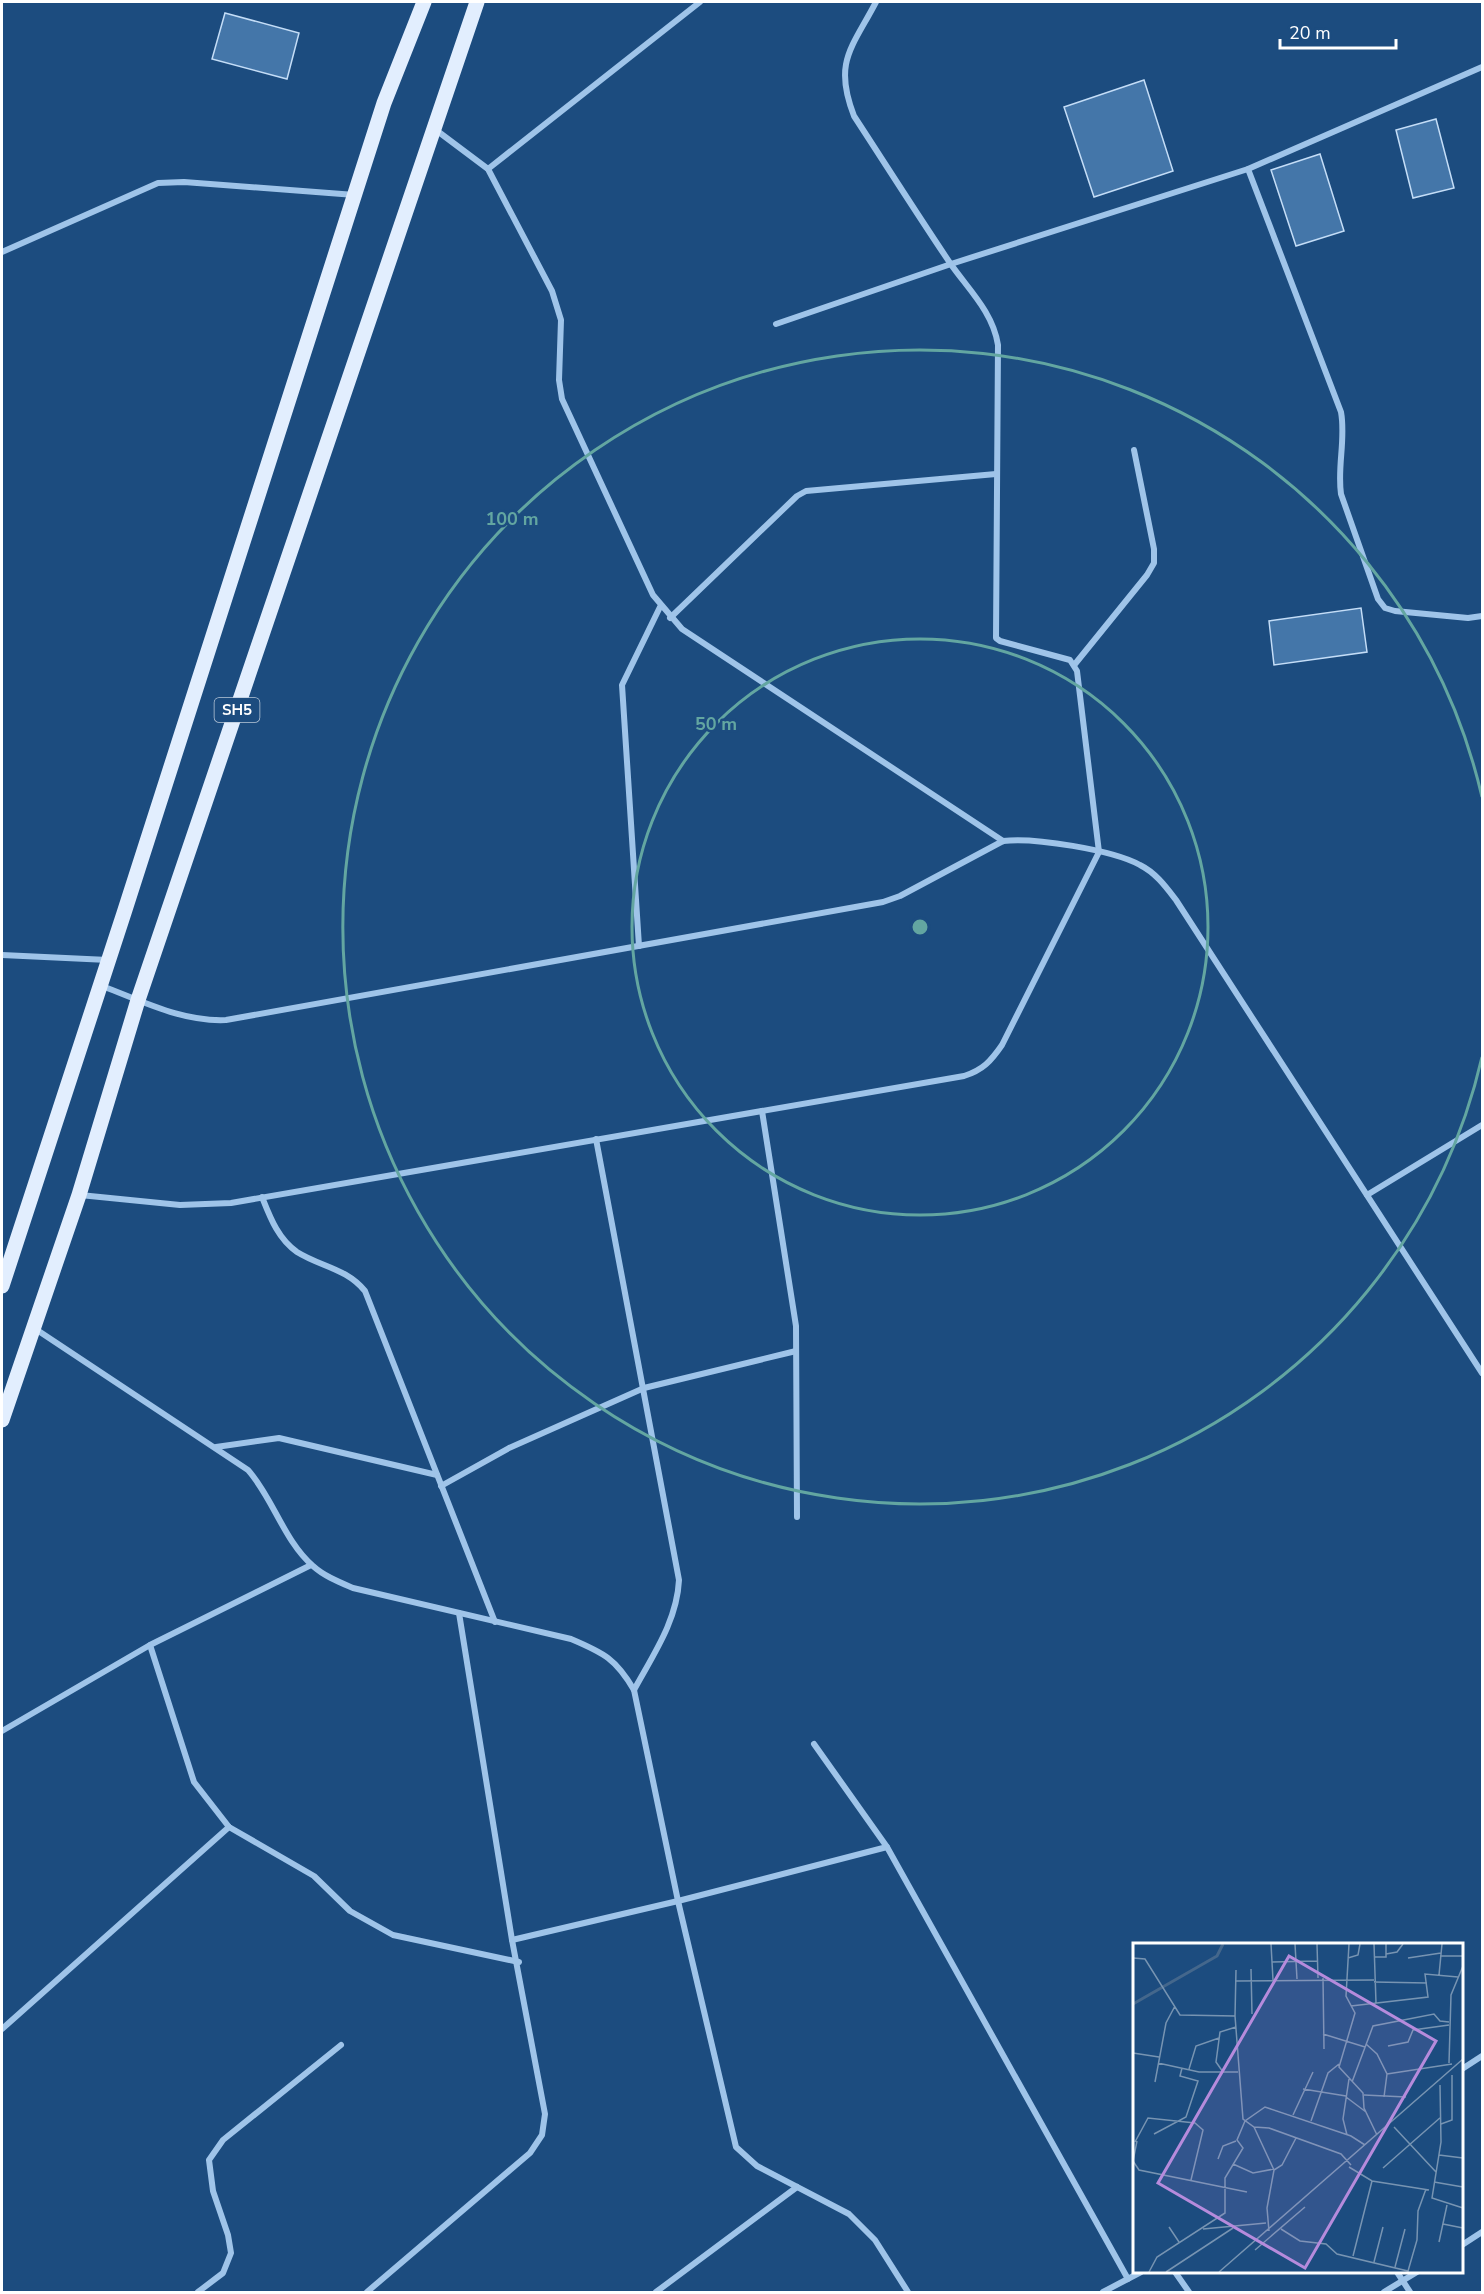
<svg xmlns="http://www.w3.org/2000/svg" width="1484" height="2294" viewBox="0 0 1484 2294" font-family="'Nunito Sans',sans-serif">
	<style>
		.building { fill: #4476a9; stroke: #c4ddf7; stroke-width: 1.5 }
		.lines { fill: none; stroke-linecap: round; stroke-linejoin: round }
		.street { stroke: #9fc4e9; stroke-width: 6 }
		.primary { stroke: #e2eefe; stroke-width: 15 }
		.ring { fill: none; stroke: #63a6a1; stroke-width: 3 }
		.labels { text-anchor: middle; stroke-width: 5; stroke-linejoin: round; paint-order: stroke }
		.shield { fill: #1c4c7f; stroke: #bbc9d9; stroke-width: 1.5 }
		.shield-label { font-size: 15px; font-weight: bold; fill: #fff }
		.inset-river { fill: none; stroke: #44678c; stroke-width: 3 }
		.inset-road { fill: none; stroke: #7794b2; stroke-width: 1.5 }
		.view { fill: #b68bdc; fill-opacity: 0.15; stroke: #b68bdc; stroke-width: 3 }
		.inset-edge { fill: none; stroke: #fff; stroke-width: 3 }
		.centre { fill: #63a6a1; stroke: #1c4c7f; stroke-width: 3 }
		.ring-label { font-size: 18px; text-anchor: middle; font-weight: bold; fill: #63a6a1; stroke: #1c4c7f; stroke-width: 5; stroke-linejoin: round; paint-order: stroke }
	</style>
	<rect width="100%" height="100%" fill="#1c4c7f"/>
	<!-- building -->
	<g class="building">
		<path d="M225,13L299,33L287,79L212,59Z"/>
		<path d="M1144,80L1173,171L1094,197L1064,107Z"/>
		<path d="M1436,119L1454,188L1413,198L1396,130Z"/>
		<path d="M1320,154L1344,231L1296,246L1271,170Z"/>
		<path d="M1361,608L1367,652L1274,665L1269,621Z"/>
	</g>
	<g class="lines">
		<!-- street -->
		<g class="street">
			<path d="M436,130L488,169L552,291L561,320L559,380L562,399L653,595L682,629L1003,841"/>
			<path d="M488,169L700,2"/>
			<path d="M1248,169L1341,412C1346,439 1337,467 1341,494L1378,599L1385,608L1395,611L1468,618L1482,616"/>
			<path d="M2,252L158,183L184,182L355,195"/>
			<path d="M776,324L951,264L1248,169L1482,67"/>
			<path d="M670,618L797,496L806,491L996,474"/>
			<path d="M1075,664L1147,575L1154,563V549L1134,450"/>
			<path d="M639,946L622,685L660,607"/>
			<path d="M2,955L108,960"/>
			<path d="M102,986C142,1001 182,1022 226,1020L883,902L900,896L1003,841C1033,837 1113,850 1140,865C1156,873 1166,887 1176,900L1482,1373"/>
			<path d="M762,1111L796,1326L797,1517"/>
			<path d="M596,1139L679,1580C677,1621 653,1655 634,1690"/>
			<path d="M80,1195L180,1205L231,1203L964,1076C983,1070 991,1061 1002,1045L1099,852L1077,671L1070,660L1000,641L996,638L998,345C993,312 968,289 950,263C917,214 886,165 854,116C833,62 852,48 876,2"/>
			<path d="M1367,1195L1482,1125"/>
			<path d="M262,1197C270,1217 278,1239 297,1252C321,1267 346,1268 365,1291L495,1622"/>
			<path d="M34,1328L248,1470C273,1498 284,1541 313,1566C324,1576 339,1582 353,1588L571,1639C604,1653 616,1659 634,1690L678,1901L736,2147L757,2166L849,2214L875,2240L908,2292"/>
			<path d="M216,1447L279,1438L437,1475"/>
			<path d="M441,1486L509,1448L644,1388L796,1351"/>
			<path d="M150,1645L194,1782L229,1827L314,1876L350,1911L393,1935L519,1962"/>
			<path d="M2,1731L150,1645L311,1565"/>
			<path d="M814,1744L887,1847L1128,2279"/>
			<path d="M512,1940L678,1901L887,1847"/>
			<path d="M2,2029L229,1827"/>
			<path d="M1462,2069L1482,2056"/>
			<path d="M1462,2245L1482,2232"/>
			<path d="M1175,2272L1189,2292"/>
			<path d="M1397,2272L1410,2292"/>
			<path d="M198,2292L223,2273L231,2253L228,2235L213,2191L209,2160L223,2140L341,2045"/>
			<path d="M367,2292L530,2153L542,2135L545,2114L512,1940L459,1613"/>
			<path d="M656,2292L797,2187"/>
			<path d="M1103,2292L1141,2272"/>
			<path d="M1384,2292L1417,2272"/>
		</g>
		<!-- primary -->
		<g class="primary">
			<path d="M2,1286L124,913L384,103L424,2"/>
			<path d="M2,1420L79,1195L138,1000L477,2"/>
		</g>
	</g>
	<!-- distance rings -->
	<g class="ring">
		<circle cx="920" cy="927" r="288"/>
		<path d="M1482 1057A577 577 0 1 1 1482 797"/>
	</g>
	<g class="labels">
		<!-- shield labels -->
		<rect class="shield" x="214.5" y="698" width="45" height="24" rx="4.5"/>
		<g class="shield-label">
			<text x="237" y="715">SH5</text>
		</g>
	</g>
	<!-- overview -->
	<g transform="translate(1133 1943)">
		<rect width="330" height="330" fill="#1c4c7f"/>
		<path class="inset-river" d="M0,61L84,13L90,1"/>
		<path class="inset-road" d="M138,1L140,37M162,1L164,36M184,1L185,35M216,1L213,53L222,70L206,124L230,150L231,165L244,192M241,1L243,60M253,11L264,9L270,1M307,13H330M241,14H253V1M0,15L12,16L47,72L102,73L110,176L121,184L136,185L208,211L218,222M215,15L225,12L227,1M275,15L308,10M139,19L185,18M118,26L119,71M306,32L309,1M190,35L191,106M103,38L241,37M241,39L294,40M218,63L295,54L292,31L325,34M102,73L103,27M190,91L232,104M233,101L244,111L254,131L251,154M255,103L275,99L280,87L316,82M0,110L26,114M25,120L66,129H105M316,120L318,52L330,23M56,126L63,103L86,95M90,129L83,119L87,89L103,84M254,131L319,121M22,139L33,80L42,63M219,139L240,83L301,71L307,78L316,79M307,142L308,199L299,255L330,265M170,146L213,153M231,152L273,154M213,154L233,169M160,172L180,129M178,178L195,130L206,121M308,181L319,177V132M121,184L141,227L134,265L136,288M261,184L303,229M21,191L53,174L65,138L47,133L49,125M214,192L210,176L216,136M4,198L0,218L6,227L114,249M2,199L15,175L62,180L70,187L58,237M306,212L330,215M85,216L90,203L103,198M100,221L120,230L141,226M216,224L239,238L296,247M250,225L308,174M141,227L149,222L163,195M301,239L330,244M310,281L330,285M36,284L46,299M70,286L133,280M148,286L167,298L193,301L204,311L275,328L284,297L285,268L293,246M306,299L314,262M122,307L172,264M220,313L239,238M241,319L250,284M262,324L272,286M16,329L24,314L92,270V235L110,205L104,197L112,178L132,164L218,193L232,202M33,329L100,285M86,329L330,116"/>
		<path class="view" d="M156,13L303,98L172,325L25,240Z"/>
		<rect width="330" height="330" class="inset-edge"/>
	</g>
	<circle cx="920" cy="927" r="9" class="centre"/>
	<g class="ring-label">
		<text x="512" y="525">100 m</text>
		<text x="716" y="730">50 m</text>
	</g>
	<!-- border -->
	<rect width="1484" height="2294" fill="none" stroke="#ffffff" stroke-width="6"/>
	<!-- scale -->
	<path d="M1280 39v9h116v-9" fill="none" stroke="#ffffff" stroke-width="3"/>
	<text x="1289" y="39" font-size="18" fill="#ffffff" stroke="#1c4c7f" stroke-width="4.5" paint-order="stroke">20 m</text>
</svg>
